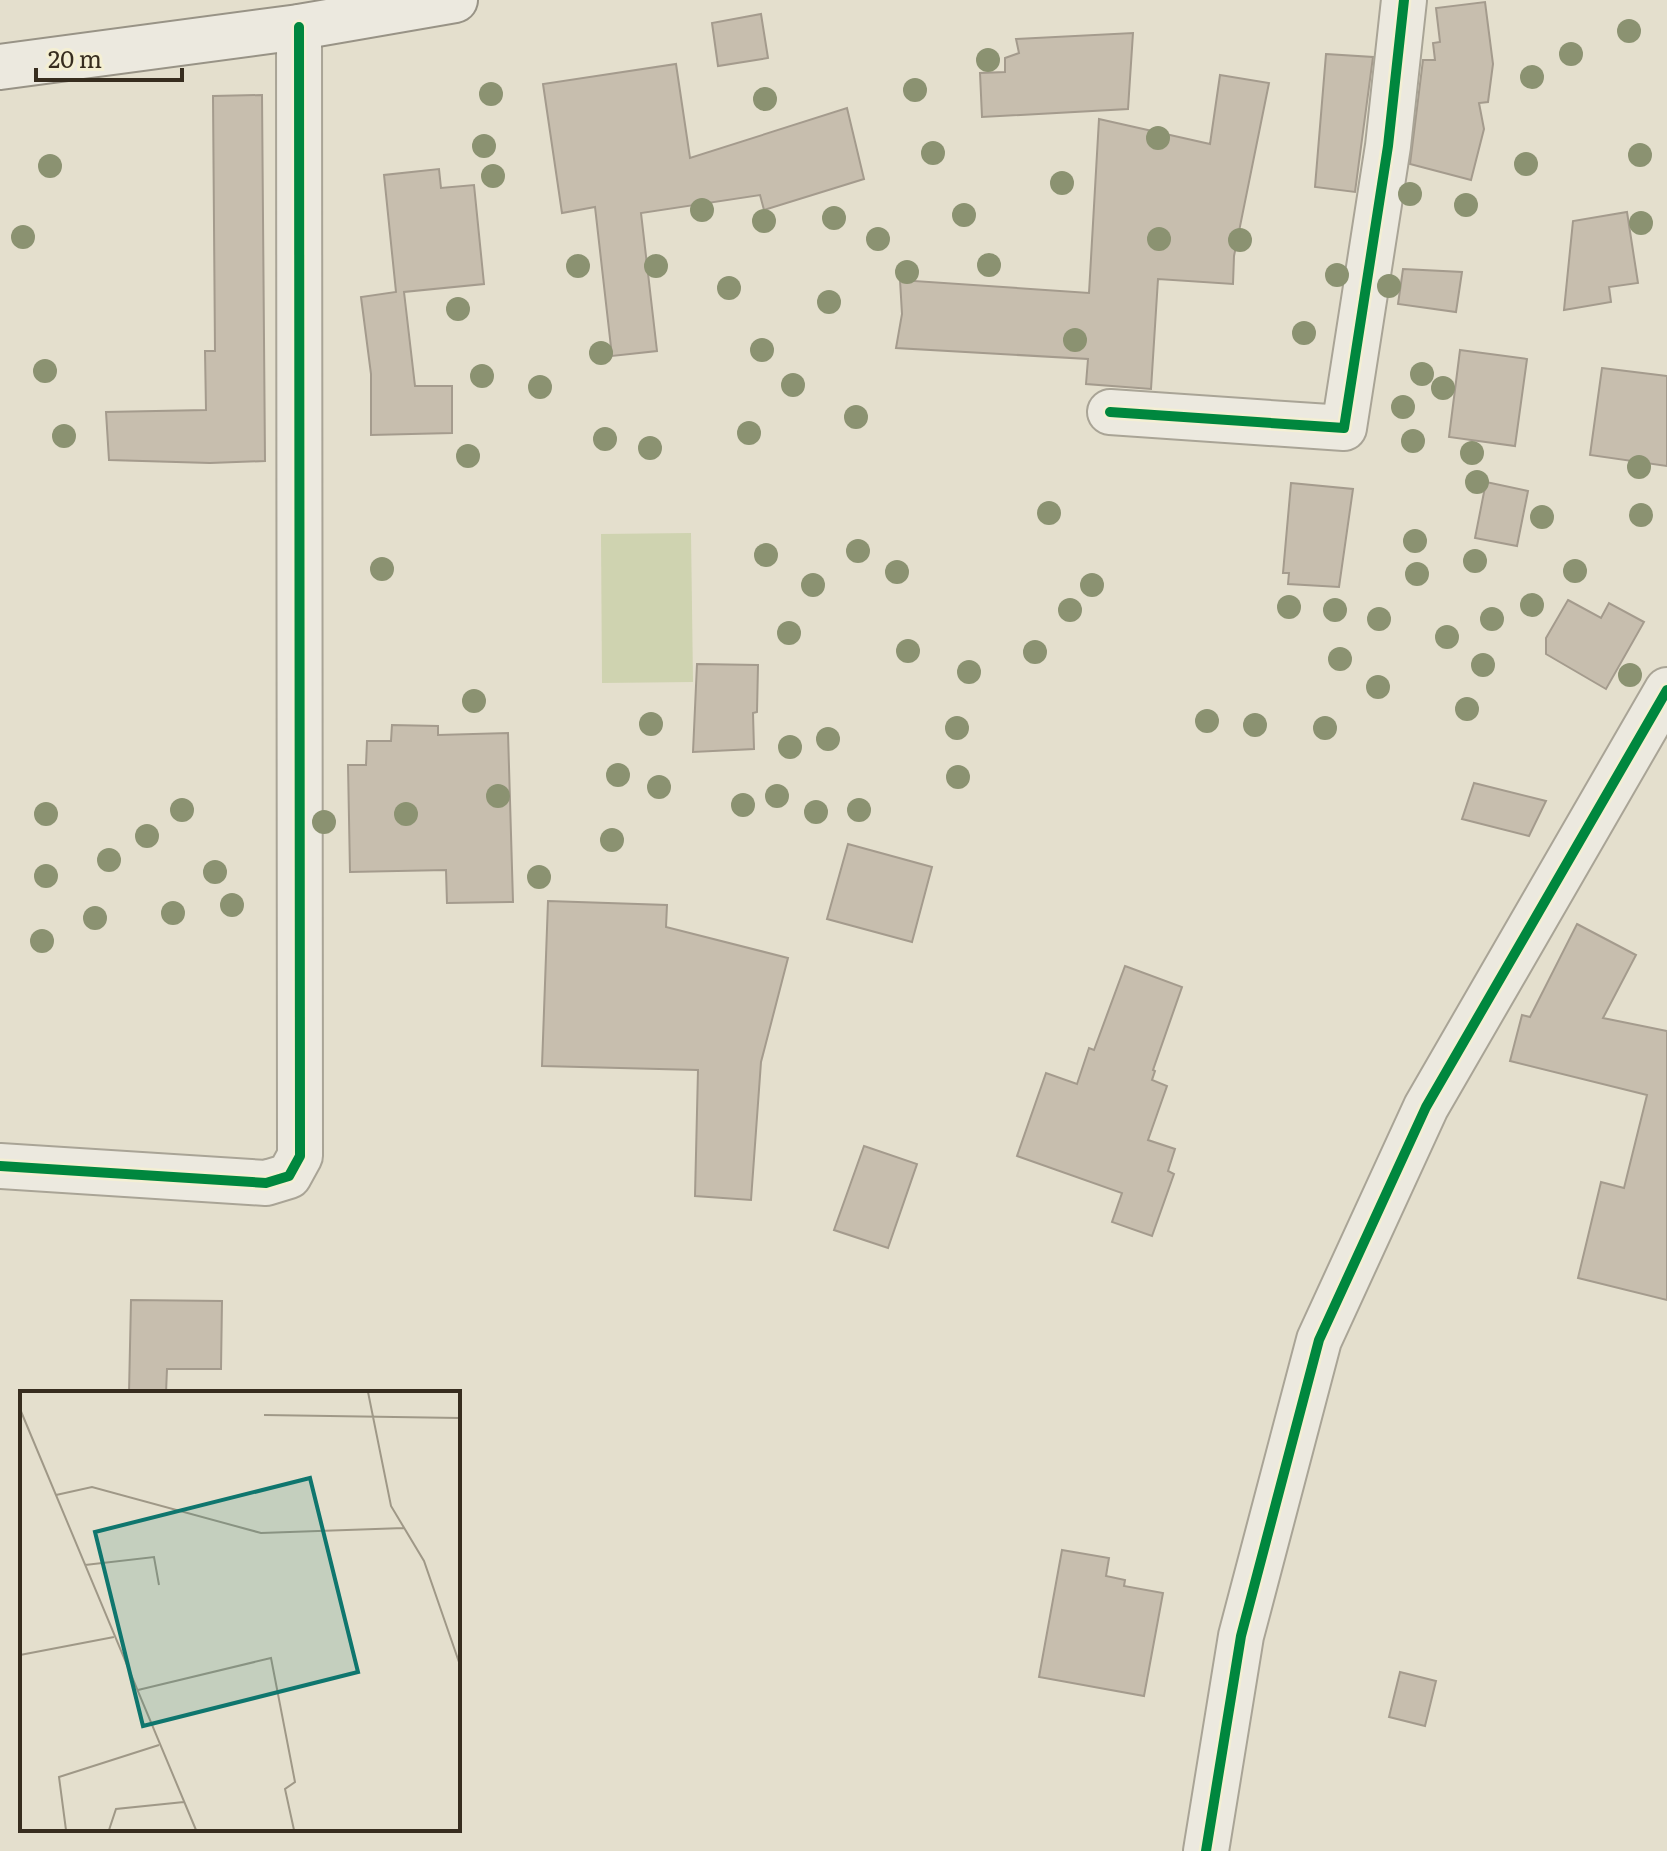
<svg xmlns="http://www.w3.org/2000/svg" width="1667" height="1851" viewBox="0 0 1667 1851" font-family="Literata,serif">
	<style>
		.green { fill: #cfd3b0 }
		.building { fill: #c7beae; stroke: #a49b8d; stroke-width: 2 }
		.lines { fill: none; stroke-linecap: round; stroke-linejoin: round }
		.minor-casing { stroke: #a9a496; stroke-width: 48 }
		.secondary-casing { stroke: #989386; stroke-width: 48 }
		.minor { stroke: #ece9df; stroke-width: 44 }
		.secondary { stroke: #ece9df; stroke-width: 44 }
		.cycleway-casing { stroke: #f4efd3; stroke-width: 15 }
		.cycleway { stroke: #00873e; stroke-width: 10 }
		.tree { fill: #8b9271 }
		.inset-road { fill: none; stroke: #9f9887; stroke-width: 2 }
		.view { fill: #0f766e; fill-opacity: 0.15; stroke: #0f766e; stroke-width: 4 }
		.inset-edge { fill: none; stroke: #372d1f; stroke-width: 4 }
	</style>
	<rect width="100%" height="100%" fill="#e4dfcd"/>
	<!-- green -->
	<path class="green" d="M691,533L693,682L602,683L601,534Z"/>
	<!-- building -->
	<g class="building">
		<path d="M1485,2L1493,64L1488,102L1479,103L1484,129L1471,180L1410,164L1423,60H1435L1433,43L1440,42L1436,8Z"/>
		<path d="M761,14L768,58L718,66L712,23Z"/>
		<path d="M1133,33L1128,109L982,117L980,73L1005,72V58L1019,53L1016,39Z"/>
		<path d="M1326,54L1373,57L1355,192L1315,187Z"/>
		<path d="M676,64L690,158L847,108L864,179L764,210L760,195L641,213L657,351L612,356L595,207L562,213L543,84Z"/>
		<path d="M1220,75L1269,83L1234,256L1233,284L1158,279L1151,389L1086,384L1088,359L896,348L902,314L900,280L1089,293L1099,119L1210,144Z"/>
		<path d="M262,95L265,461L210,463L109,460L106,412L206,410L205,351H215L213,96Z"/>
		<path d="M439,169L441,188L474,185L484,284L404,292L415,386H452V433L371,435V374L361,297L396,292L384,175Z"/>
		<path d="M1627,212L1638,283L1609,287L1611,302L1564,310L1573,221Z"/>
		<path d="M1403,269L1462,272L1456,312L1398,304Z"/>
		<path d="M1460,350L1527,359L1515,446L1449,437Z"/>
		<path d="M1602,368L1667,376V466L1590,455Z"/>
		<path d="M1486,482L1528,491L1517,546L1475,538Z"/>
		<path d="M1291,483L1353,489L1339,587L1288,584L1289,573H1283Z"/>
		<path d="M1568,600L1601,618L1609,603L1644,622L1606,689L1546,654V638Z"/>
		<path d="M697,664L758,665L757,712L753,713L754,749L693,752Z"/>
		<path d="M392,725L438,726V735L508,733L513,902L447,903L446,870L350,872L348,765H366L367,741H391Z"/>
		<path d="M1474,783L1546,801L1529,836L1462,819Z"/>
		<path d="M848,844L932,867L912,942L827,919Z"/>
		<path d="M548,901L667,905L666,927L788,958L761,1062L751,1200L695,1196L698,1070L542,1066Z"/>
		<path d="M1577,924L1636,955L1603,1018L1667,1031V1300L1578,1278L1601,1182L1624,1188L1647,1095L1510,1061L1522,1015L1530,1017Z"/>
		<path d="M1125,966L1182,987L1153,1070L1155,1071L1152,1080L1167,1086L1148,1140L1175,1149L1168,1171L1174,1174L1152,1236L1112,1222L1122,1193L1017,1156L1046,1073L1077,1084L1089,1048L1094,1050Z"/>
		<path d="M864,1146L917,1164L888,1248L834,1230Z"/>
		<path d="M131,1300L222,1301L221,1369H167L166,1393H129Z"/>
		<path d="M1062,1550L1109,1558L1106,1576L1125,1580L1124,1586L1163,1593L1144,1696L1039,1677Z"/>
		<path d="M1400,1672L1436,1681L1425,1726L1389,1717Z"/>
	</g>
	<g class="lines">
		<defs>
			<g id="minor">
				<path d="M1110,412L1344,428L1388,146L1404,0"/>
				<path d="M0,1166L266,1183L289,1176L300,1156L299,27"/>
				<path d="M1206,1851L1241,1636L1319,1340L1426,1107L1667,690"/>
			</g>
			<path id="secondary" d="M0,67L299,27L455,0"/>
		</defs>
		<!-- minor casing -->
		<use href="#minor" class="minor-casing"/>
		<!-- secondary casing -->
		<use href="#secondary" class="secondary-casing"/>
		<!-- minor -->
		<use href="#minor" class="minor"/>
		<!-- secondary -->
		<use href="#secondary" class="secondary"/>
		<defs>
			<g id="cycleway">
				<path d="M1110,412L1344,428L1388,146L1404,0"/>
				<path d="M0,1166L266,1183L289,1176L300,1156L299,27"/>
				<path d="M1206,1851L1241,1636L1319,1340L1426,1107L1667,690"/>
			</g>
		</defs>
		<!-- cycleway casing -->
		<use href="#cycleway" class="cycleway-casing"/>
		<!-- cycleway -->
		<use href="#cycleway" class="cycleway"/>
	</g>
	<!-- trees -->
	<g class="tree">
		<circle cx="1629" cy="31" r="12"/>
		<circle cx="1571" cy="54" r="12"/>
		<circle cx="988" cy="60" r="12"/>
		<circle cx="1532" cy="77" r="12"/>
		<circle cx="915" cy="90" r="12"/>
		<circle cx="491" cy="94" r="12"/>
		<circle cx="765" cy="99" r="12"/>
		<circle cx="1158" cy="138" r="12"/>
		<circle cx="484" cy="146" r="12"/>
		<circle cx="933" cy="153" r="12"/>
		<circle cx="1640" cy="155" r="12"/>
		<circle cx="1526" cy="164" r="12"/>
		<circle cx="50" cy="166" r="12"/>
		<circle cx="493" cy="176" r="12"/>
		<circle cx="1062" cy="183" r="12"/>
		<circle cx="1410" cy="194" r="12"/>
		<circle cx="1466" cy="205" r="12"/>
		<circle cx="702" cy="210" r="12"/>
		<circle cx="964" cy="215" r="12"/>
		<circle cx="834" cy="218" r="12"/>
		<circle cx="764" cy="221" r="12"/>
		<circle cx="1641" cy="223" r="12"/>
		<circle cx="23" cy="237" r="12"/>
		<circle cx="878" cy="239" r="12"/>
		<circle cx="1159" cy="239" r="12"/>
		<circle cx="1240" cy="240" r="12"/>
		<circle cx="989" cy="265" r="12"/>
		<circle cx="578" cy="266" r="12"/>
		<circle cx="656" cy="266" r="12"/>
		<circle cx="907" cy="272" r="12"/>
		<circle cx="1337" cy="275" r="12"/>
		<circle cx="1389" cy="286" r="12"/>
		<circle cx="729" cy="288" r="12"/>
		<circle cx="829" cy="302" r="12"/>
		<circle cx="458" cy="309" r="12"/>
		<circle cx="1304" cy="333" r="12"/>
		<circle cx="1075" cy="340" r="12"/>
		<circle cx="762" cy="350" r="12"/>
		<circle cx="601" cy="353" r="12"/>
		<circle cx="45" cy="371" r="12"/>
		<circle cx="1422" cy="374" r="12"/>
		<circle cx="482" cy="376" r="12"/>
		<circle cx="793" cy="385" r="12"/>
		<circle cx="540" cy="387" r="12"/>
		<circle cx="1443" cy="388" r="12"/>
		<circle cx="1403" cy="407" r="12"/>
		<circle cx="856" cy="417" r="12"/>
		<circle cx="749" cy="433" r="12"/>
		<circle cx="64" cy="436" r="12"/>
		<circle cx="605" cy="439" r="12"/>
		<circle cx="1413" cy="441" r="12"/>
		<circle cx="650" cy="448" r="12"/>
		<circle cx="1472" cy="453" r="12"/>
		<circle cx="468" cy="456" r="12"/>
		<circle cx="1639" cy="467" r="12"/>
		<circle cx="1477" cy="482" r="12"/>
		<circle cx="1049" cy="513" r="12"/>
		<circle cx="1641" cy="515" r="12"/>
		<circle cx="1542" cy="517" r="12"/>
		<circle cx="1415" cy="541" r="12"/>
		<circle cx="858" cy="551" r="12"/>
		<circle cx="766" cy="555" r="12"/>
		<circle cx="1475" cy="561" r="12"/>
		<circle cx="382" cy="569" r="12"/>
		<circle cx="1575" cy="571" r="12"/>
		<circle cx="897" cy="572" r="12"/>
		<circle cx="1417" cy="574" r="12"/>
		<circle cx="813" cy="585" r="12"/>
		<circle cx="1092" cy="585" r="12"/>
		<circle cx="1532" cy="605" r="12"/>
		<circle cx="1289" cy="607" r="12"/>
		<circle cx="1070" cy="610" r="12"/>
		<circle cx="1335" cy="610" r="12"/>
		<circle cx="1379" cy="619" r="12"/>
		<circle cx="1492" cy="619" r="12"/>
		<circle cx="789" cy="633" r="12"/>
		<circle cx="1447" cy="637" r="12"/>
		<circle cx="908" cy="651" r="12"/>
		<circle cx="1035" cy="652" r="12"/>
		<circle cx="1340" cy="659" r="12"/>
		<circle cx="1483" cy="665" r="12"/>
		<circle cx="969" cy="672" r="12"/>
		<circle cx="1630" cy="675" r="12"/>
		<circle cx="1378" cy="687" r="12"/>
		<circle cx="474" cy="701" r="12"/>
		<circle cx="1467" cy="709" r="12"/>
		<circle cx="1207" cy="721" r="12"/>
		<circle cx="651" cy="724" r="12"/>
		<circle cx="1255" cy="725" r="12"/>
		<circle cx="957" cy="728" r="12"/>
		<circle cx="1325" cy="728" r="12"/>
		<circle cx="828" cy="739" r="12"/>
		<circle cx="790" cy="747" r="12"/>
		<circle cx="618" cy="775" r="12"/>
		<circle cx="958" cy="777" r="12"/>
		<circle cx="659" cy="787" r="12"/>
		<circle cx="498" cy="796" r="12"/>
		<circle cx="777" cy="796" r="12"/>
		<circle cx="743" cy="805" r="12"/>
		<circle cx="182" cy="810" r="12"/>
		<circle cx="859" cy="810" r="12"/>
		<circle cx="816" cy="812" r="12"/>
		<circle cx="46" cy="814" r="12"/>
		<circle cx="406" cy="814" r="12"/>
		<circle cx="324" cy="822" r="12"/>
		<circle cx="147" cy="836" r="12"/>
		<circle cx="612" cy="840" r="12"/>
		<circle cx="109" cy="860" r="12"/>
		<circle cx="215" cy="872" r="12"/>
		<circle cx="46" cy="876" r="12"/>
		<circle cx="539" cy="877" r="12"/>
		<circle cx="232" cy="905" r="12"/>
		<circle cx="173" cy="913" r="12"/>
		<circle cx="95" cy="918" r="12"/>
		<circle cx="42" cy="941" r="12"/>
	</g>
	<!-- overview -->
	<g transform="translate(20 1391)">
		<rect width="440" height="440" fill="#e4dfcd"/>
		<path class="inset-road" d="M348,1L371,115L404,170L440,274M0,18L176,439M244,24L440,27M36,104L72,96L241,142L384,137M65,174L134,166L139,194M0,264L94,246M118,299L251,267L275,391L265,398L274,439M46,439L39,386L139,354M89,439L96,418L164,411"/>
		<path class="view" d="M290,87L338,281L123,335L75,141Z"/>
		<rect width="440" height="440" class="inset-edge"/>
	</g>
	<!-- scale -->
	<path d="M36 68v12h146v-12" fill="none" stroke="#372d1f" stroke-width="4"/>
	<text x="48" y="68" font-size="24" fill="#372d1f" stroke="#f4efd3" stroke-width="6" paint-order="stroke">20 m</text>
</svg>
